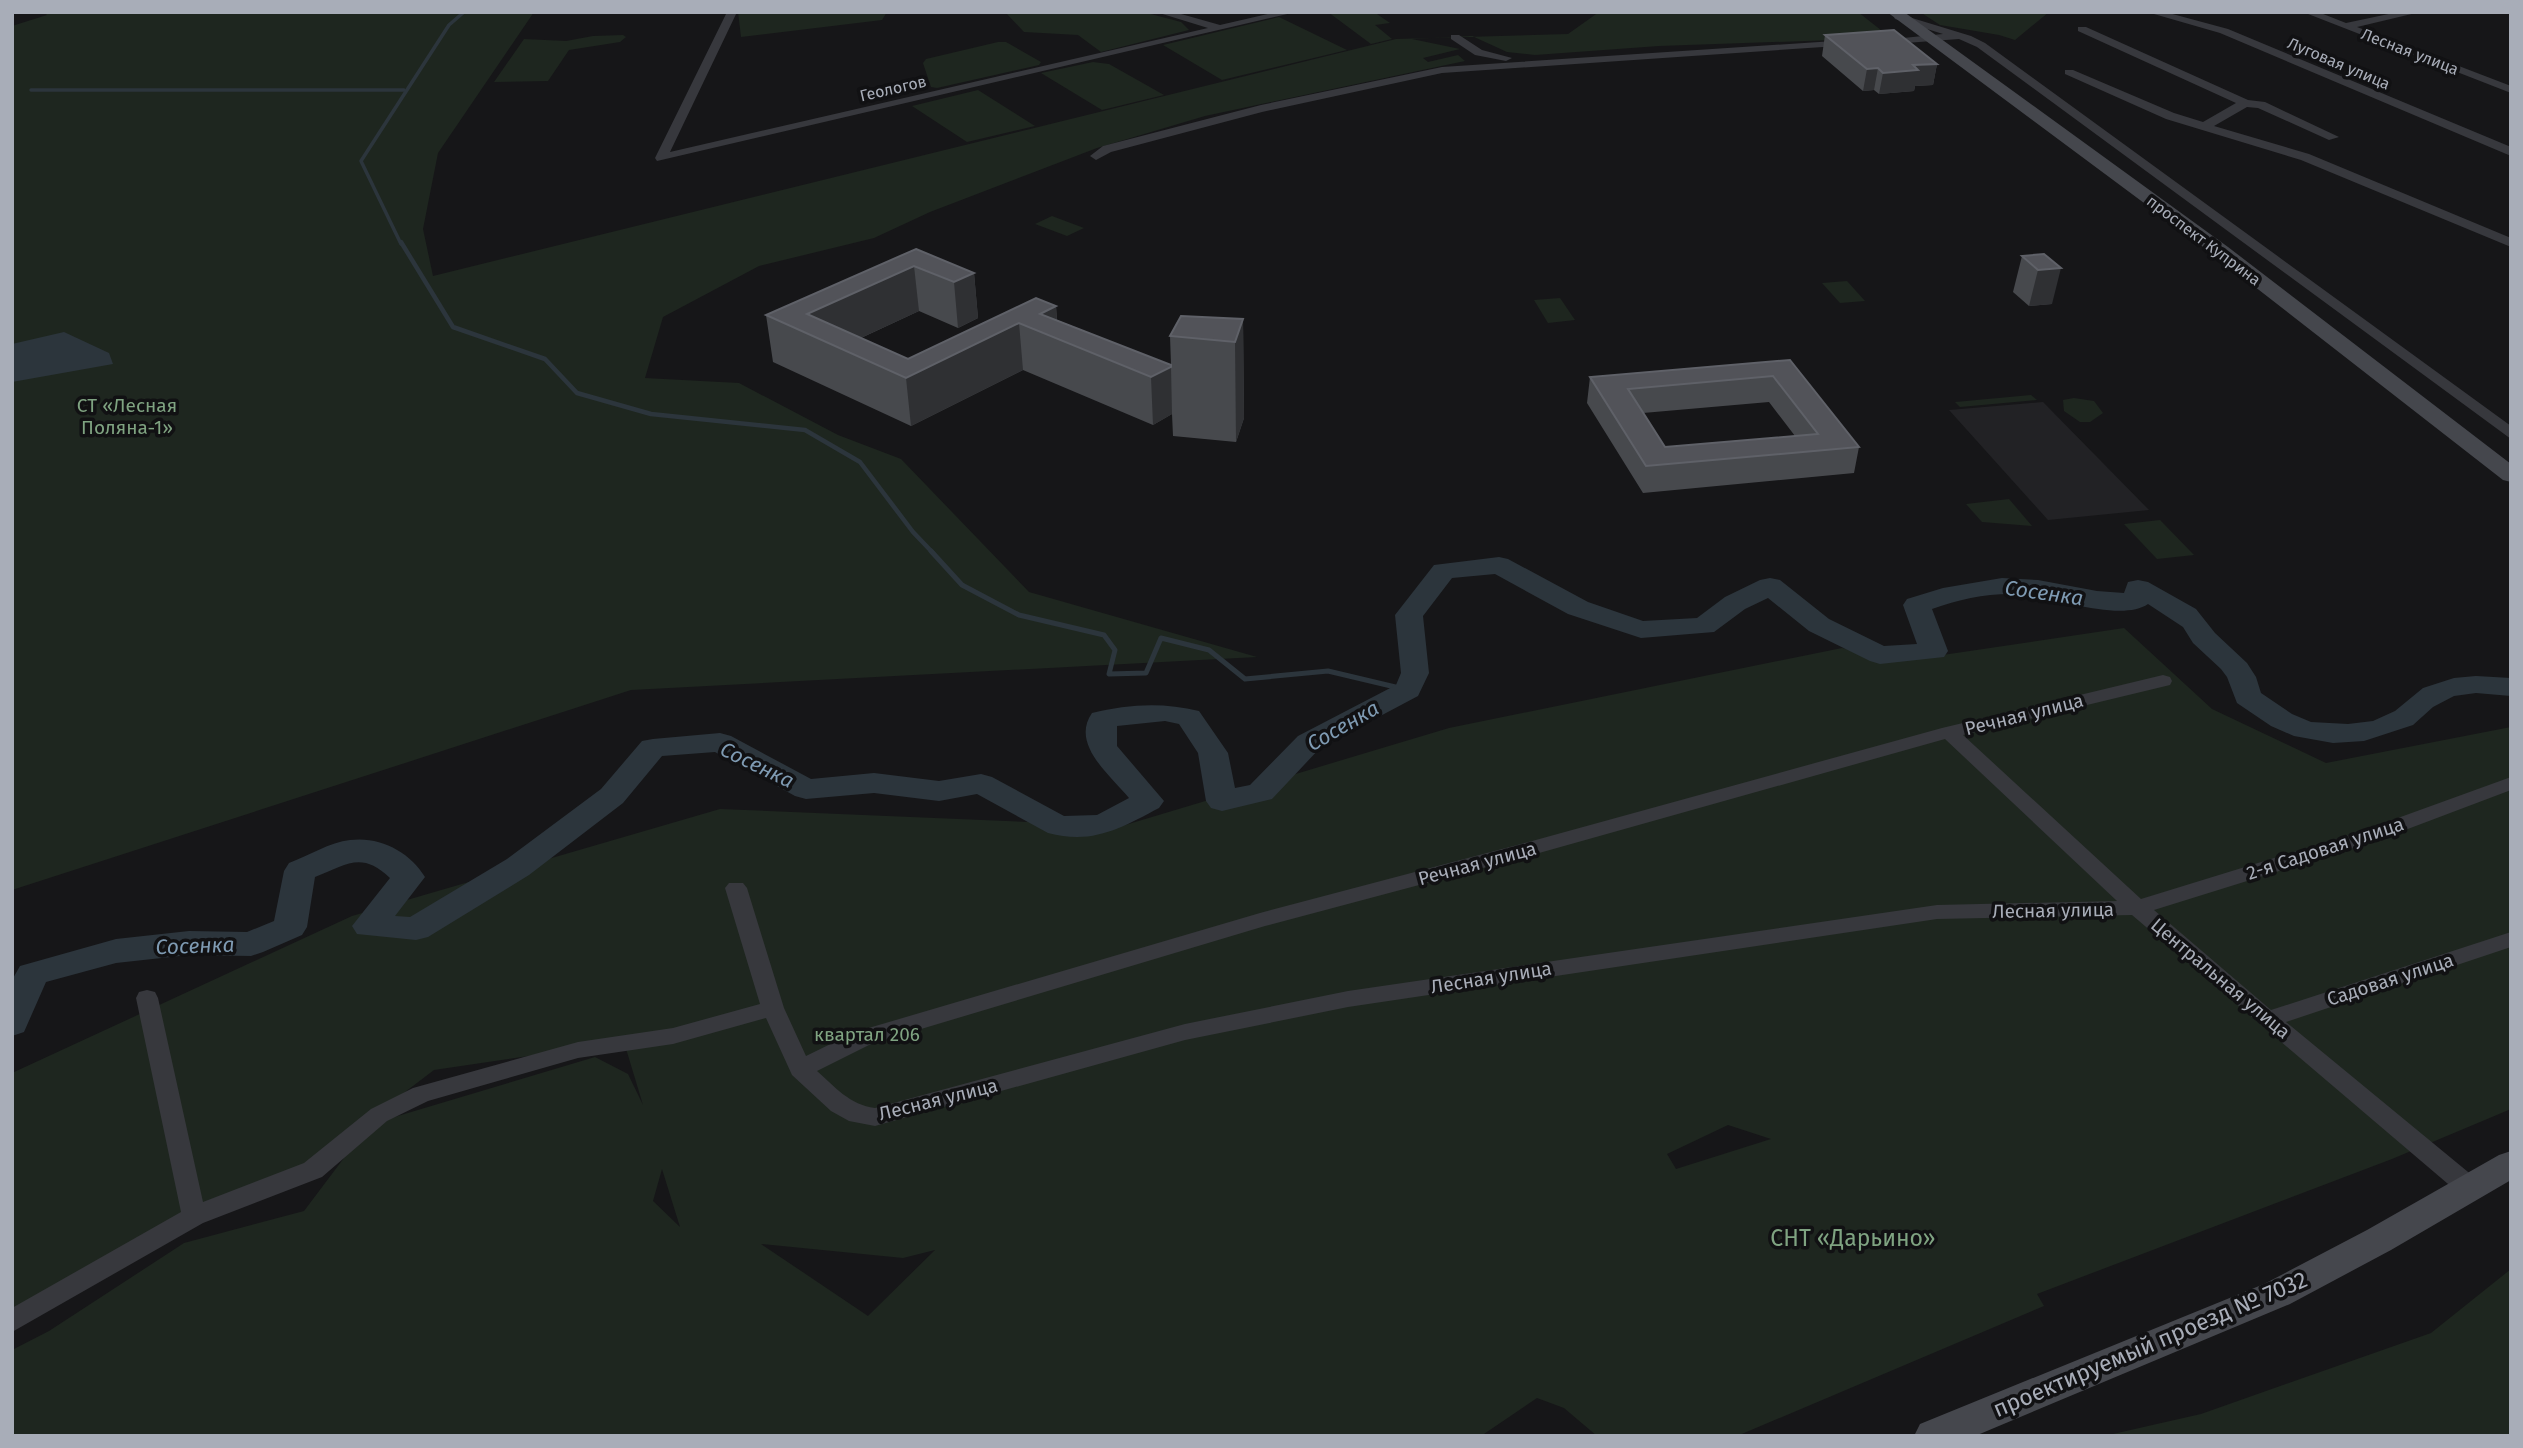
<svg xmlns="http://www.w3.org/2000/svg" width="2523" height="1448" viewBox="0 0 2523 1448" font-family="'Fira Sans',sans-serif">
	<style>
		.built { fill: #222225 }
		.green { fill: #1e261f; fill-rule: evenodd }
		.water { fill: #2c353c }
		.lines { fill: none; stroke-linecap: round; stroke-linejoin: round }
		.stream-far2 { stroke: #2c353c; stroke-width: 3.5 }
		.stream-far1 { stroke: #2c353c; stroke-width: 4.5 }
		.stream { stroke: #2c353c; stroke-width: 5 }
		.river { fill: #2c353c; fill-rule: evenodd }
		.minor { fill: #37383d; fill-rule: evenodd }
		.secondary { fill: #45474d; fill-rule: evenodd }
		.wall { fill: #47494d; fill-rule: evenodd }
		.shaded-wall { fill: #2f3033 }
		.building { fill: #525359; stroke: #5f6168; stroke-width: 2; fill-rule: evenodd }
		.labels { text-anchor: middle; stroke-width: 7; stroke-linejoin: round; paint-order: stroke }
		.far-street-label { font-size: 16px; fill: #a8adb8; stroke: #111113 }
		.park-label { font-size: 19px; fill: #7fa381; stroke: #111113 }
		.street-label { font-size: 19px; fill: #a8adb8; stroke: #111113 }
		.water-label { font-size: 21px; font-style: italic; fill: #7f9bb3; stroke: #111113 }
		.near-park-label { font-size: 23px; fill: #7fa381; stroke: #111113 }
		.near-street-label { font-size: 23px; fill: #a8adb8; stroke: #111113 }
	</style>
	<rect width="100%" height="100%" fill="#161618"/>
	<!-- built -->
	<path class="built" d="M2043,402L2149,510L2048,520L1949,410Z"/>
	<!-- green -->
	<g class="green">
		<path d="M44,12H534L438,153L423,229L433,276L1396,39L1568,34L1599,12H1858L1891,38L1659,46L1535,55L1507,52L1472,36L1412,39L1460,49L1423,58L1428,62L1458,55L1465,61L1205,116L1097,148L930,212L874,238L759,266L663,317L645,378L739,383L838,435L901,459L1029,592L1257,657L631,690L12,890V26L47,15Z"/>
		<path d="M738,12H887L882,20L741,37Z"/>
		<path d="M1143,12L1181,22L1189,30L1101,52L1078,35L1024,32L1006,13Z"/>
		<path d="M1328,12H1374L1390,23L1375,25L1392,39L1371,44Z"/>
		<path d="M1920,12H2049L2015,40L1999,35L1940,25Z"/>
		<path d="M1279,17L1347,50L1222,80L1163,45Z"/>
		<path d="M623,35L626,37L620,42L569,50L548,81L494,82L524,39L566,41L593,36Z"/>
		<path d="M998,42H1006L1041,62L1039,65L937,88L931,87L923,63L926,59Z"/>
		<path d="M1093,62L1109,64L1164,95L1102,110L1041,73Z"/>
		<path d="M978,90L1035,126L967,142L912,106Z"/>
		<path d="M1052,216L1084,228L1067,236L1035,224Z"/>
		<path d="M1847,281L1865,301L1840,303L1822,283Z"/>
		<path d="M1560,298L1575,320L1548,323L1534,300Z"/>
		<path d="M2031,395L2037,400L1960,407L1955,402Z"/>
		<path d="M2074,398L2094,401L2103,413L2090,422H2080L2064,411L2063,400Z"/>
		<path d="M2009,499L2032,526L1982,522L1966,504Z"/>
		<path d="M2160,520L2194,555L2157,559L2124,524Z"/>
		<path d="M2124,628L2212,709L2326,763L2511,727V1109L2392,1159L2037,1294L2044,1306L1737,1436H1597L1564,1408L1537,1398L1481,1436H12V1350L49,1331L184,1243L304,1211L347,1154L361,1127L595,1057L628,1074L643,1105L624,1042L434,1070L309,1165L12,1309V1073L352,916L720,809L1122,826L1449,728L1842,648L1902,661ZM1728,1125L1771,1139L1676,1169L1667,1154ZM662,1169L680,1227L653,1201ZM761,1244L903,1258L935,1250L868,1316Z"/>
		<path d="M2511,1269V1436H2104L2201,1414L2431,1333Z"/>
	</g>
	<!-- water -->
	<path class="water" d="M64,332L109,353L113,364L12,382V344Z"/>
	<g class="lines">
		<!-- stream-far2 -->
		<g class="stream-far2">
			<path d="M31,90H404"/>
			<path d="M401,244L361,161L449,25L464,12"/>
		</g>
		<!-- stream-far1 -->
		<path class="stream-far1" d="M401,242L453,327L545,359L577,393L651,414L805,430L860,462L913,532L933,553"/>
		<!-- stream -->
		<path class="stream" d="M931,551L962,585L1019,615L1104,635L1115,650L1109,674L1146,673L1161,638L1209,650L1245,679L1328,671L1408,690"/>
		<!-- river -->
		<path class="river" d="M1499,557L1508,559L1588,602L1643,621L1697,618L1725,597L1760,580L1770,578L1780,580L1829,619L1884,646L1917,644L1903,605L1907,599L1943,588L2002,578L2038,580L2097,591L2124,593L2128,582L2138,580L2148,582L2196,609L2215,633L2247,663L2256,677L2261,693L2292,714L2311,722L2348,724L2373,721L2395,711L2423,688L2454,678L2476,676L2511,678V696L2476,693L2454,696L2433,707L2413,725L2364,741L2333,743L2294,736L2271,726L2237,703L2227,677L2221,669L2193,643L2183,627L2148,604C2121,623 2050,596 2017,594C1987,593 1960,599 1932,609L1948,651L1944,657L1880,664L1870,661L1809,631L1768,598L1745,609L1714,632L1641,638L1568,614L1495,574L1452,578L1423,616L1429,673L1418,696L1320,748L1272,799L1222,811L1211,808L1206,801L1198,753L1179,724L1165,721L1117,726V746L1164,801L1159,808C1121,828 1093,845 1048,833L977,794L939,801L874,793L806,799L795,796L715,752L662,756L623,803L529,875L428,937L416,940L357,934L352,926L390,878C362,851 347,864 315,877L307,927L302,935L263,952L251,956L189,955L116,963L46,982L24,1032L12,1036V980L20,966L116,939L189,931L247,932L274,921L284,871L289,863C308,856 330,842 350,840C380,836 410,852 425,877L395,916L410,917L507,859L601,789L642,741L653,739L720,733L731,736L811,779L874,773L939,781L981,774L992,777L1064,816L1097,815L1129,798C1111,776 1070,744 1092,713C1128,704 1163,702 1199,711L1228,753L1235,788L1250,785L1298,736L1396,685L1401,673L1395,615L1434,565Z"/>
		<!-- minor -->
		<g class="minor">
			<path d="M727,12H737L670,152L1208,28L1156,12H1174L1220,25L1276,12H1296L657,161L655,158Z"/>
			<path d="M2147,12H2165L2228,29L2511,147V156L2220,33Z"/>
			<path d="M2303,12H2318L2346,23L2398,12H2420L2357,27L2511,86V93Z"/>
			<path d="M1899,14L1971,36L1985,43L2511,426V439L1977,47L1959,39L1879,45L1877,43L1883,40L1943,34L1895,19L1894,17Z"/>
			<path d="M2078,27H2086L2248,100L2265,102L2339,137L2329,140L2258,108L2247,107L2214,126L2309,154L2511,238V247L2301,160L2166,119L2065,74V70H2073L2174,113L2203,122L2236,103L2078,31Z"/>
			<path d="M1451,35H1459L1482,50L1512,58L1506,61L1475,55L1451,39Z"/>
			<path d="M1849,40L1855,43L1853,45L1442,73L1262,112L1111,152L1096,160L1090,156L1103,146L1261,105L1442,67Z"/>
			<path d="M2163,675L2170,677L2172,681L2170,685L1963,735L2141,899L2362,831L2511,777V790L2376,841L2154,910L2271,1010L2511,932V947L2286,1022L2479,1181L2482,1188L2479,1195L2470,1198L2461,1195L2132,915L1937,919L1348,1007L1185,1040L875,1126L849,1121L831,1111L792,1075L766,1018L673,1044L578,1058L428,1101L387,1121L322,1177L203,1223L12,1332V1308L181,1212L136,998L139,992L147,990L155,992L158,998L203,1202L304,1163L371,1109L413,1088L578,1042L673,1028L760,1004L725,888L729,883H743L747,888L784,1008L806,1056L855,1032L1260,913L1521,844L1942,728ZM1945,739L2117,901L1937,905L1348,991L1185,1024L875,1108C850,1105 835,1087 817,1071L871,1044L1265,926L1532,855Z"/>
		</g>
		<!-- secondary -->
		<g class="secondary">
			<path d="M1887,12H1904L2228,247L2511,464V482L2503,480L2214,255Z"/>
			<path d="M2511,1151V1180L2391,1250L2290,1304L1975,1436H1914L1920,1424L2264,1284L2367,1230L2499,1155Z"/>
		</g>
	</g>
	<!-- wall -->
	<g class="wall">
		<path d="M1825,35L1937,64L1933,85L1915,86L1914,91L1879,94L1874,90L1863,91L1822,56Z"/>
		<path d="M916,249L974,273L978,318L958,328L919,311L861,338L908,359L1056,306L1057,320L1171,365L1170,336L1243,319L1244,418L1236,442L1173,436L1172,414L1153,425L1023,370L911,426L773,362L766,315Z"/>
		<path d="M2044,254L2052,304L2029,306L2013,292L2022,256Z"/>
		<path d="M1790,360L1859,447L1854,473L1643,493L1587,403L1590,377ZM1769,402L1795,436L1665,447L1643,413Z"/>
	</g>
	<!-- shaded-wall -->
	<g class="shaded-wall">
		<path d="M1937,64L1933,85L1915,86L1914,91L1879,94L1883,73L1913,65Z"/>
		<path d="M1878,68L1874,90L1863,91L1867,69Z"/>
		<path d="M914,266L919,311L839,348L807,314Z"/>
		<path d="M2061,268L2052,304L2029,306L2038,270Z"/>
		<path d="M974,273L978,318L958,328L954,282Z"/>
		<path d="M1056,306L1058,339L1040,314Z"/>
		<path d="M1243,319L1244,418L1236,442L1235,342Z"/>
		<path d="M1019,323L1023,370L911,426L906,378Z"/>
		<path d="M1171,367L1172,414L1153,425L1151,377Z"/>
	</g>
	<!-- building -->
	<g class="building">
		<path d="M1894,30L1937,64L1913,65L1918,70L1883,73L1878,68L1867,69L1825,35Z"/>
		<path d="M916,249L974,273L954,282L914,266L807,314L908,359L1036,298L1056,306L1040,314L1171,365V367L1151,377L1019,323L906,378L766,315Z"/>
		<path d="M2044,254L2061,268L2038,270L2022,256Z"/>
		<path d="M1181,316L1243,319L1235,342L1170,336Z"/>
		<path d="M1790,360L1859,447L1646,466L1590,377ZM1773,376L1818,434L1665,447L1628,389Z"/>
	</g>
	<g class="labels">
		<!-- far-street labels -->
		<g class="far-street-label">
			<text transform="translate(2410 51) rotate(21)" y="6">Лесная улица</text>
			<text transform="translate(2339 63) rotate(23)" y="6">Луговая улица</text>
			<text transform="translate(893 88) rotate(-13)" y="6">Геологов</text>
			<text transform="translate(2204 240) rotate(37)" y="6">проспект Куприна</text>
		</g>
		<!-- park labels -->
		<g class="park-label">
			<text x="127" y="412">СТ «Лесная<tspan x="127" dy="22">Поляна-1»</tspan></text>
			<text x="867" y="1041">квартал 206</text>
		</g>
		<!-- street labels -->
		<g class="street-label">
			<text transform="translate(2024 714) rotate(-14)" y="7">Речная улица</text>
			<text transform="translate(2325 848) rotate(-18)" y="7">2-я Садовая улица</text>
			<text transform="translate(1477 863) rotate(-15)" y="7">Речная улица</text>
			<text transform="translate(2053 910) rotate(-1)" y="7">Лесная улица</text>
			<text transform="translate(1491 977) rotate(-9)" y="7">Лесная улица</text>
			<text transform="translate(2221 978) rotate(40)" y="7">Центральная улица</text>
			<text transform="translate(2390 979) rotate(-18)" y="7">Садовая улица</text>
			<text transform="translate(938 1099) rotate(-14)" y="7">Лесная улица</text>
		</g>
		<!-- water labels -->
		<g class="water-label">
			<text transform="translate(2044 593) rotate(8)" y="7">Сосенка</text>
			<text transform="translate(1343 726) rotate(-30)" y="7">Сосенка</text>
			<text transform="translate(757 765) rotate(26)" y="7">Сосенка</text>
			<text transform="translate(195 946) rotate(-2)" y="7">Сосенка</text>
		</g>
		<!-- near-park labels -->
		<g class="near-park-label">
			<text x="1853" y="1246">СНТ «Дарьино»</text>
		</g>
		<!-- near-street labels -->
		<g class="near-street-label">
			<text transform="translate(2150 1344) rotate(-23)" y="8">проектируемый проезд № 7032</text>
		</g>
	</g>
	<!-- border -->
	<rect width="2523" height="1448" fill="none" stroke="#a8adb8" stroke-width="28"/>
</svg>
